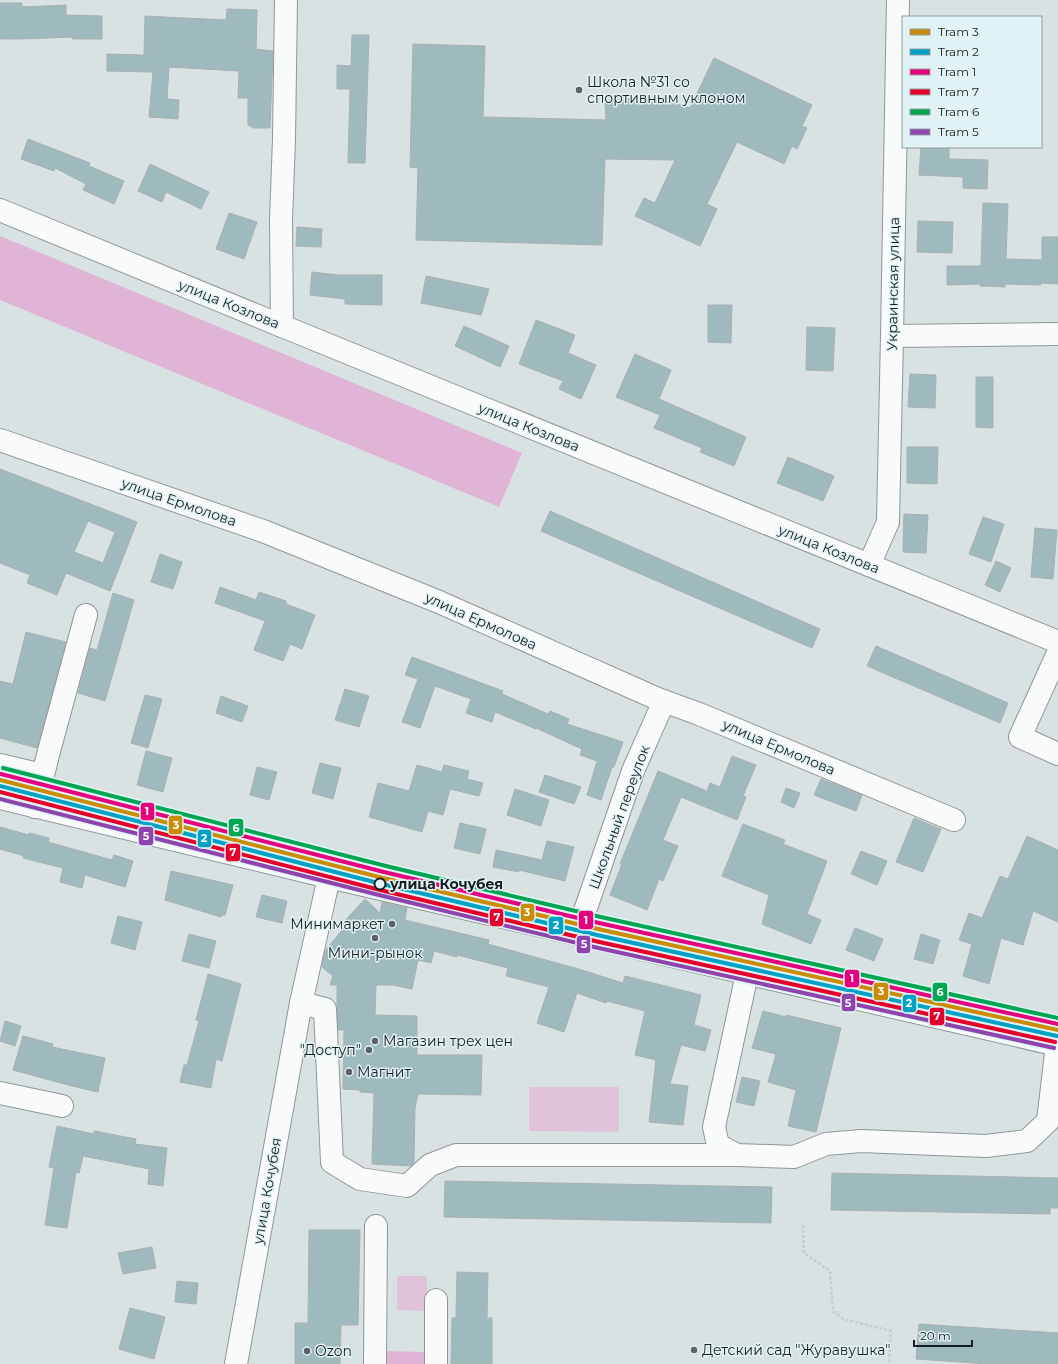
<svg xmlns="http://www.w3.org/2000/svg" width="1058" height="1364" viewBox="0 0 1058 1364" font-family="Montserrat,sans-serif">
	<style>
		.green { fill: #e0c3d9 }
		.forest { fill: #e0b4d5 }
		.building { fill: #9fbabc; stroke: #a9b0b0; fill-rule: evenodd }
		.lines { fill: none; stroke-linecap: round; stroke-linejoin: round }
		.minor-casing { stroke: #8f9697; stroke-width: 24 }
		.path { stroke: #cacccc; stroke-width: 2.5; stroke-dasharray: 3 2; stroke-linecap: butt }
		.minor { stroke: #f9fbfb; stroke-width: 22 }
		.tram-1-casing { stroke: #e1f2f4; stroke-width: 7 }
		.tram-2-casing { stroke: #e1f2f4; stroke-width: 7 }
		.tram-3-casing { stroke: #e1f2f4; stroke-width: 7 }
		.tram-4-casing { stroke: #e1f2f4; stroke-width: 7 }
		.tram-5-casing { stroke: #e1f2f4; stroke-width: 7 }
		.tram-6-casing { stroke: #e1f2f4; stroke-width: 7 }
		.tram-1 { stroke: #ca8b06; stroke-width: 4 }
		.tram-2 { stroke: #01a2c5; stroke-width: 4 }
		.tram-3 { stroke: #e5007d; stroke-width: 4 }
		.tram-4 { stroke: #e4002b; stroke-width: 4 }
		.tram-5 { stroke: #00a651; stroke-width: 4 }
		.tram-6 { stroke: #8e44ad; stroke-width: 4 }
		.poi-dot { fill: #5b6364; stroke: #e1f2f4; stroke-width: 1.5 }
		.stop-dot { fill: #e1f2f4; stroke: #181e1f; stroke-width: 2 }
		.labels { text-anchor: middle; stroke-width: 3; stroke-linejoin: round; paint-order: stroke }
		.poi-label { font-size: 14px; fill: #181e1f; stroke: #e1f2f4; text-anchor: start }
		.street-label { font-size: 14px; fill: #181e1f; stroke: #e1f2f4 }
		.stop-label { font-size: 14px; font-weight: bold; fill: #181e1f; stroke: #e1f2f4; text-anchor: start }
		.line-badge { stroke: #e1f2f4; stroke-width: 1.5 }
		.badge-label { font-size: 11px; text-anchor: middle; font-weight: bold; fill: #fff }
	</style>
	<rect width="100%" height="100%" fill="#d8e2e3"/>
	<!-- green -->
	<g class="green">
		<path d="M529,1087H619V1132L529,1131Z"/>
		<path d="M397,1276H427V1311L397,1310Z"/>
	</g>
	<!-- forest -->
	<g class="forest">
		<path d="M0,236L522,453L499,507L0,300Z"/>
		<path d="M382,1351L428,1352V1364H381Z"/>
	</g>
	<!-- building -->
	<g class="building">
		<path d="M0,3H22V7L66,5V15L102,16V39H72L73,37L21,39H0Z"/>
		<path d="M227,9L257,10L256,49L273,51L270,128H254L248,125V98H238L239,71L169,67L167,99L179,100L178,119L149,117L153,72L107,71V54L144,55L145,16L226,20Z"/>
		<path d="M352,35H369L365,163H348L350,89H337V65L351,66Z"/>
		<path d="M413,44L485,46L483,117L606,120L605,102L636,97H650L672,102L690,108L714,58L812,105L802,126L807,128L797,149L792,146L784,164L737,142L707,204L717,209L700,246L635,216L644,198L655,203L675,160L605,159L602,245L416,240L418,168L410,167Z"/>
		<path d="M28,139L90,163L89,166L124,181L114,204L83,190L86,184L55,168L54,171L21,159Z"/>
		<path d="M921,147H949V159L988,160L987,189L963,188V177L919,175Z"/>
		<path d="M150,164L209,192L201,209L166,192L162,202L138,191Z"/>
		<path d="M983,203L1008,204L1006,259L1042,260V237H1058V284L1041,283V285L1005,284V287L980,286V284L947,285V266H981Z"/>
		<path d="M229,213L257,222L244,259L216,249Z"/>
		<path d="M918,221L953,222L952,253L917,252Z"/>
		<path d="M297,227L322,229L321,247L296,246Z"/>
		<path d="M312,272L338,275H382V305L345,304V299L310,295Z"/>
		<path d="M426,276L489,289L481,315L421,303Z"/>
		<path d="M708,305H732L731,343L708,342Z"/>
		<path d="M536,320L575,335L568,353L596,365L581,399L559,389L563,381L519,364Z"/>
		<path d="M464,326L509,346L500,367L455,346Z"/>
		<path d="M807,327L835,328L833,371L806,370Z"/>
		<path d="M635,354L671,370L659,399L746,437L734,466L700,452L702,448L654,428L660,415L616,397Z"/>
		<path d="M910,374L936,375L935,408L908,407Z"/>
		<path d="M976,377H993V428L976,427Z"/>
		<path d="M907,447H938L937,484L907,483Z"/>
		<path d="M788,457L834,476L823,501L777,483Z"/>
		<path d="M0,469L137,522L110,591L66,573L57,595L27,583L30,575L0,563ZM88,521L115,532L103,563L74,552Z"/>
		<path d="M550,511L820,629L812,648L541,531Z"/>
		<path d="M904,514L928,515L926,553L903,552Z"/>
		<path d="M983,517L1004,524L991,562L969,554Z"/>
		<path d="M1035,528L1057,530L1053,579L1031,577Z"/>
		<path d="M160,554L182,562L173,589L151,582Z"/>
		<path d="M996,561L1011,568L1000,592L985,585Z"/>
		<path d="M220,587L256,600L259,592L286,601V604L315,615L302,649L290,644L283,661L254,650L265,621L215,603Z"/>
		<path d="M113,593L134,600L105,701L78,693L90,648L97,650Z"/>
		<path d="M26,632L66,642L37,748L0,738V681L13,684Z"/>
		<path d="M876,646L1008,703L1000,723L867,666Z"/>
		<path d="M412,657L503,691L502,694L548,714L550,711L569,719L567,724L623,742L614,767H612L601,800L587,795L597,761L580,755L582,749L536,728V729L495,712L492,722L466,713L471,699L435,686L420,728L402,722L418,679L405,675Z"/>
		<path d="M345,689L369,696L359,727L335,720Z"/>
		<path d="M145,695L162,699L148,748L131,743Z"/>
		<path d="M221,696L248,706L242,722L216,713Z"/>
		<path d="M146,751L172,758L163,792L137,785Z"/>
		<path d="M732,756L756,765L743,796L746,797L737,820L681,797L663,840L678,846L663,881L659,879L647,910L610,895L622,864H620L658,771L707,791L710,783L720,787Z"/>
		<path d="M320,763L341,768L333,799L312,793Z"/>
		<path d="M417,765L442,772L444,765L469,771L467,779L483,783L479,796L450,789L443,815L428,811L422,832L369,817L378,783L409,791Z"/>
		<path d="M257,767L277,772L269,800L250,795Z"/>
		<path d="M545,775L581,787L574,804L539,792Z"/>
		<path d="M821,779L862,795L856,811L814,795Z"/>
		<path d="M786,788L800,793L794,808L781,802Z"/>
		<path d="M515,789L549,800L541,826L507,815Z"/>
		<path d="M914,818L941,829L923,872L896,862Z"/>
		<path d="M460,823L486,829L480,854L454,848Z"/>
		<path d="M743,824L785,840L783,844L827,861L807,914L821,920L811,944L762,924L769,895L722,876Z"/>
		<path d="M0,827L29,835V833L49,838L48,842L112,860L114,855L133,861L125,887L85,875L82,888L60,882L63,868L23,858L24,856L0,849Z"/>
		<path d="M1027,836L1058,850V922L1033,911L1023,945L1001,938L989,984L963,976L972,944L959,940L969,913L982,918L1000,876L1008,879Z"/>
		<path d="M547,841L574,847L565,881L519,870V872L493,867L496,850L542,860Z"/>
		<path d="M861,851L887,861L877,885L851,874Z"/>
		<path d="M171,871L233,885L225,915H222L221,917L165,900Z"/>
		<path d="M262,895L287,901L282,923L256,917Z"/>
		<path d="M365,899L380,913L382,902L407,908L405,920L489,940L488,944L582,970L623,983L625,976L701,995L694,1025L711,1030L705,1051L681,1045L670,1084L688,1086L683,1125L649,1122L656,1060L635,1055L645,1011L607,1001L606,1003L577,993L564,1032L537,1023L549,987L506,976L508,968L457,955V957L434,951L431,963L418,960L412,989L393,985H376L375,1015L417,1016V1055H482L481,1095L418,1094L415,1108L414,1163L411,1166L372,1164L374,1093L360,1092V1090L343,1089L344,1030H338L337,1006V985H330L333,976L322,967L325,951L343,929L340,926Z"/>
		<path d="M118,916L142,922L135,950L111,943Z"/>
		<path d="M855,928L883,939L874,961L846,950Z"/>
		<path d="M189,934L216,941L209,968L182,961Z"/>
		<path d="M921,934L940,940L933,964L914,959Z"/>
		<path d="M208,974L241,984L222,1061L216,1059L211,1088L180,1082L184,1065H187L199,1021L196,1020Z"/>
		<path d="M763,1011L786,1017V1015L841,1028L816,1132L788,1126L796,1090L768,1082L776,1054L752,1048Z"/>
		<path d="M5,1021L21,1026L15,1046L0,1041Z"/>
		<path d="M23,1036L53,1044L52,1047L105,1058L98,1092L72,1086L13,1070Z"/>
		<path d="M742,1077L760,1081L754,1106L736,1102Z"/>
		<path d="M57,1126L94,1134V1131L136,1139L135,1144L167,1148L163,1186L148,1184L149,1169L83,1156L79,1173L76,1172L67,1228L45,1225L54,1168L49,1167Z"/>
		<path d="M832,1173L1058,1178V1208H1050V1214L831,1210Z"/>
		<path d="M445,1181L772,1187L771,1223L444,1217Z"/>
		<path d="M309,1230H360L358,1325H341L340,1364H295V1323H308Z"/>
		<path d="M152,1247L156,1268L123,1274L118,1253Z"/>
		<path d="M457,1272L488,1273L487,1318H492V1364H451L452,1318H456Z"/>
		<path d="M177,1281L198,1283L196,1304L175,1302Z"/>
		<path d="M130,1308L165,1317L154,1359L119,1349Z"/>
		<path d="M919,1324L1058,1333V1364H988L916,1359Z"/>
	</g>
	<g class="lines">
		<defs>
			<g id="minor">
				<path d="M0,210L282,326L1058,642"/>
				<path d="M282,326L281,220L284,139L286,0"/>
				<path d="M892,336L1058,334"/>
				<path d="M0,440L263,531L439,602L658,699L699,714L954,820"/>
				<path d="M869,565L888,522L892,336L898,0"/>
				<path d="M1058,653L1020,737L1058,754"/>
				<path d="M0,765L42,775"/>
				<path d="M0,798L329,877L1058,1045"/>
				<path d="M35,807L49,751L86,615"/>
				<path d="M577,934L633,771L664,701"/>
				<path d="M747,974L714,1127L718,1145L737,1155L794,1157L826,1144L861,1141L986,1146L1027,1141L1048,1121L1057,1045"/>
				<path d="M301,1003L325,1009L332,1162L360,1179L407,1186L430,1165L456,1155H737"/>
				<path d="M0,1093L62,1106"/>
				<path d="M236,1364L301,1003L329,877"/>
				<path d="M375,1364L376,1226"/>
				<path d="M436,1364V1300"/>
			</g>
		</defs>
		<!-- minor casing -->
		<use href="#minor" class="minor-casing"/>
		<!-- path -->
		<path class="path" d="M803,1225L804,1253L830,1271L833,1311L843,1319L891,1331L889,1364"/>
		<!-- minor -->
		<use href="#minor" class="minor"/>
		<defs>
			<path id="tram-1" d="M0,780L383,878L598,929L1058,1030"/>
			<path id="tram-2" d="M0,786L382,884L597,935L1057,1036"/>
			<path id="tram-3" d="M1,774L384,872L599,923L1058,1024"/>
			<path id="tram-4" d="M0,792L380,890L595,941L1055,1042"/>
			<path id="tram-5" d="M3,768L386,866L601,917L1058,1018"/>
			<path id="tram-6" d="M0,799L379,895L594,947L1054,1048"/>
		</defs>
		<!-- tram-1 casing -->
		<use href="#tram-1" class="tram-1-casing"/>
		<!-- tram-2 casing -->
		<use href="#tram-2" class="tram-2-casing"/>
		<!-- tram-3 casing -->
		<use href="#tram-3" class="tram-3-casing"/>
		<!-- tram-4 casing -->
		<use href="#tram-4" class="tram-4-casing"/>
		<!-- tram-5 casing -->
		<use href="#tram-5" class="tram-5-casing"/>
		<!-- tram-6 casing -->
		<use href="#tram-6" class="tram-6-casing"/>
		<!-- tram-1 -->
		<use href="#tram-1" class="tram-1"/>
		<!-- tram-2 -->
		<use href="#tram-2" class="tram-2"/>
		<!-- tram-3 -->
		<use href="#tram-3" class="tram-3"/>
		<!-- tram-4 -->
		<use href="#tram-4" class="tram-4"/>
		<!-- tram-5 -->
		<use href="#tram-5" class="tram-5"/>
		<!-- tram-6 -->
		<use href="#tram-6" class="tram-6"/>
	</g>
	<!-- markers -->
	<g class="poi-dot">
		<circle cx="579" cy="90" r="4"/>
		<circle cx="392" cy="924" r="4"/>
		<circle cx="375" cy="938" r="4"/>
		<circle cx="375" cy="1041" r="4"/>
		<circle cx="369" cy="1050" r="4"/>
		<circle cx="349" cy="1072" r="4"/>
		<circle cx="694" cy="1350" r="4"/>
		<circle cx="307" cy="1351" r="4"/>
	</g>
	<circle class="stop-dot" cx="380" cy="884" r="5.5"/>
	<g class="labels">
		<!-- poi labels -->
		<g class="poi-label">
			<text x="587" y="87">Школа №31 со<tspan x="587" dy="16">спортивным уклоном</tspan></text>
			<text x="384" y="929" text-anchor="end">Минимаркет</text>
			<text x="375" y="958" text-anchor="middle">Мини-рынок</text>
			<text x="383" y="1046">Магазин трех цен</text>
			<text x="361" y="1055" text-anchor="end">"Доступ"</text>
			<text x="357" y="1077">Магнит</text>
			<text x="702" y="1355">Детский сад "Журавушка"</text>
			<text x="315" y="1356">Ozon</text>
		</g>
		<!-- street labels -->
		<g class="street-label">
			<text transform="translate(893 284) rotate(-89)" y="5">Украинская улица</text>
			<text transform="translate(229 304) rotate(22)" y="5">улица Козлова</text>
			<text transform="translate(529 427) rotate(22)" y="5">улица Козлова</text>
			<text transform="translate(179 502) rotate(19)" y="5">улица Ермолова</text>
			<text transform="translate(829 549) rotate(22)" y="5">улица Козлова</text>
			<text transform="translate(481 621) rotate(24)" y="5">улица Ермолова</text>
			<text transform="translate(779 747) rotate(23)" y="5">улица Ермолова</text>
			<text transform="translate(619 817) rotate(-70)" y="5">Школьный переулок</text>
			<text transform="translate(267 1191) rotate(-80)" y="5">улица Кочубея</text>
		</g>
		<!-- stop labels -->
		<g class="stop-label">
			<text x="390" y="889">улица Кочубея</text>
		</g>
	</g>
	<g class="line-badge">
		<rect x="140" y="802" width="15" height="19" rx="4" fill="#e5007d"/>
		<rect x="168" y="815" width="15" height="20" rx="4" fill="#ca8b06"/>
		<rect x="228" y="818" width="16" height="19" rx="4" fill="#00a651"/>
		<rect x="138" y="826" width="16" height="20" rx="4" fill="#8e44ad"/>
		<rect x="197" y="829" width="15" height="19" rx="4" fill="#01a2c5"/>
		<rect x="225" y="843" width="16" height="19" rx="4" fill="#e4002b"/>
		<rect x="520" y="903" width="15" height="19" rx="4" fill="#ca8b06"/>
		<rect x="489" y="908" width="15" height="19" rx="4" fill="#e4002b"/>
		<rect x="578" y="910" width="16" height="20" rx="4" fill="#e5007d"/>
		<rect x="548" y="916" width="16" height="19" rx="4" fill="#01a2c5"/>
		<rect x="576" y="935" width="15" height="19" rx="4" fill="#8e44ad"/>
		<rect x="844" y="969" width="16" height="19" rx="4" fill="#e5007d"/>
		<rect x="873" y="982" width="16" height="19" rx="4" fill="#ca8b06"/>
		<rect x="932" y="982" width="16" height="20" rx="4" fill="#00a651"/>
		<rect x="841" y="993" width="15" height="19" rx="4" fill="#8e44ad"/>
		<rect x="902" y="994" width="15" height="19" rx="4" fill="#01a2c5"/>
		<rect x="929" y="1007" width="16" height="19" rx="4" fill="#e4002b"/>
	</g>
	<g class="badge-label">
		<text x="147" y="815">1</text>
		<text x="176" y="829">3</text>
		<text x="236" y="832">6</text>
		<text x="146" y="840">5</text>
		<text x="204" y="842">2</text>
		<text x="233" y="856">7</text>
		<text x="527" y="916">3</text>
		<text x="497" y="921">7</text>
		<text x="586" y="924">1</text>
		<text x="556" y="929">2</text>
		<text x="584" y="948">5</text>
		<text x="852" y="982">1</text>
		<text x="881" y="995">3</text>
		<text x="940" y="996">6</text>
		<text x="848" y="1007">5</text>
		<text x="909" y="1007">2</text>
		<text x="937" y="1020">7</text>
	</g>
	<!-- legend -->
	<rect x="902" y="16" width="140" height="132" fill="#e1f2f4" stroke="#919d9f"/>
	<rect x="910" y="29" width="20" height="6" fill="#ca8b06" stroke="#919d9f"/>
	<text x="938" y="36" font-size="12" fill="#181e1f">Tram 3</text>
	<rect x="910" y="49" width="20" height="6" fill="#01a2c5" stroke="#919d9f"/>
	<text x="938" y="56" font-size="12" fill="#181e1f">Tram 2</text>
	<rect x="910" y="69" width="20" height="6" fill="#e5007d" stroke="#919d9f"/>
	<text x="938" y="76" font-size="12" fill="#181e1f">Tram 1</text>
	<rect x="910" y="89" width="20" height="6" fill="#e4002b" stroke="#919d9f"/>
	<text x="938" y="96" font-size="12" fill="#181e1f">Tram 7</text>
	<rect x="910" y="109" width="20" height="6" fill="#00a651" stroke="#919d9f"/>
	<text x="938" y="116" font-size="12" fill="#181e1f">Tram 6</text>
	<rect x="910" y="129" width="20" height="6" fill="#8e44ad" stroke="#919d9f"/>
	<text x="938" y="136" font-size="12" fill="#181e1f">Tram 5</text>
	<!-- scale -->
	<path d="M914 1340v6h58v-6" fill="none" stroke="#181e1f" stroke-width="2"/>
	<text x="920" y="1340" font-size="12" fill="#181e1f" stroke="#e1f2f4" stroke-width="3" paint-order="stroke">20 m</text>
</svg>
